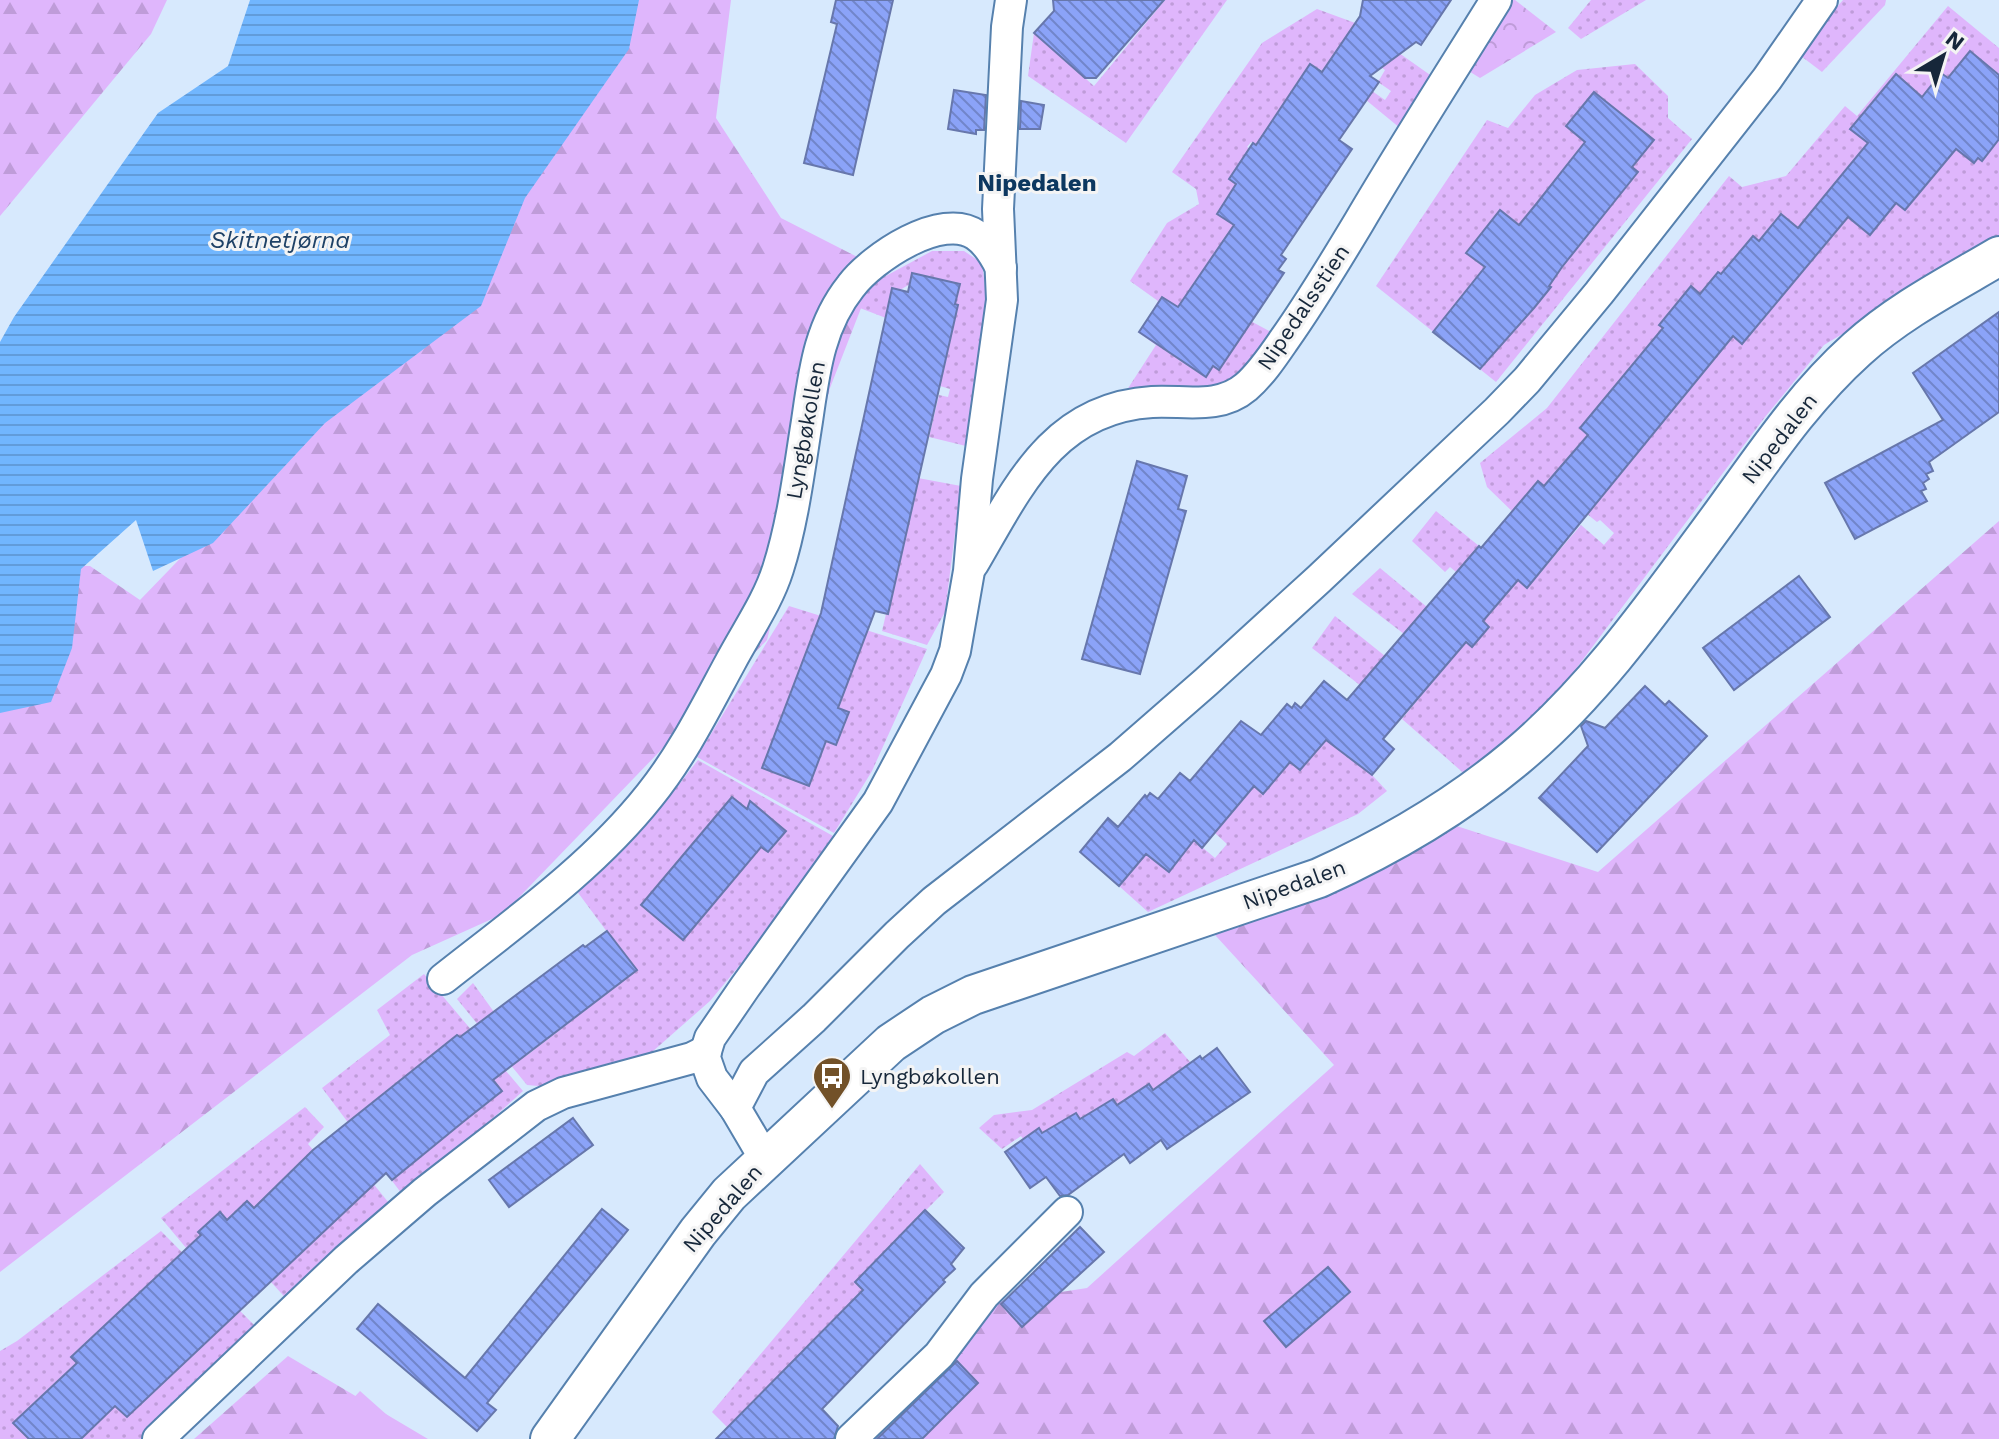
<svg xmlns="http://www.w3.org/2000/svg" width="1999" height="1439" viewBox="0 0 1999 1439" font-family="'Work Sans',sans-serif">
	<style>
		.grass { fill: url(#grass-dots) }
		.forest { fill: url(#forest-firs) }
		.park { fill: url(#park-crowns) }
		.pitch { fill: #dfb6fc }
		.water { fill: url(#water-rules) }
		.building { fill: url(#building-back-hatch); stroke: #6777ac; stroke-width: 2 }
		.lines { fill: none; stroke-linecap: round; stroke-linejoin: round }
		.minor-casing { stroke: #5681ae; stroke-width: 34 }
		.tertiary-casing { stroke: #5681ae; stroke-width: 42 }
		.minor { stroke: #fff; stroke-width: 30 }
		.tertiary { stroke: #fff; stroke-width: 38 }
		.labels { text-anchor: middle; stroke-width: 6; stroke-linejoin: round; paint-order: stroke }
		.street-label { font-size: 22px; fill: #16273a; stroke: #f4f4f4 }
		.poi-label { font-size: 22px; fill: #16273a; stroke: #f4f4f4; text-anchor: start }
		.neighbourhood-label { font-size: 24px; font-weight: bold; fill: #0d3860; stroke: #f4f4f4 }
		.water-label { font-size: 24px; font-style: italic; fill: #1f4267; stroke: #f4f4f4 }
	</style>
	<defs>
		<pattern id="grass-dots" width="8" height="8" patternUnits="userSpaceOnUse" patternTransform="scale(2)"><rect width="8" height="8" fill="#dfb6fc"/><path d="M2 2h.1M6 6h.1" fill="none" stroke="#bf9cd9" stroke-width="1.8" stroke-linecap="round"/></pattern>
		<pattern id="forest-firs" width="22" height="20" patternUnits="userSpaceOnUse" patternTransform="scale(2)"><rect width="22" height="20" fill="#dfb6fc"/><path d="M5 1l3.5 6h-7zM16 11l3.5 6h-7z" fill="#bf9cd9"/></pattern>
		<pattern id="park-crowns" width="20" height="18" patternUnits="userSpaceOnUse" patternTransform="scale(2)"><rect width="20" height="18" fill="#dfb6fc"/><path d="M2 6a3 3 0 1 1 6 0M12 15a3 3 0 1 1 6 0" fill="none" stroke="#bf9cd9"/></pattern>
		<pattern id="water-rules" width="6" height="5" patternUnits="userSpaceOnUse" patternTransform="scale(2)"><rect width="6" height="5" fill="#71b6fe"/><path d="M0 2.5h6" fill="none" stroke="#619cda"/></pattern>
		<pattern id="building-back-hatch" width="6" height="6" patternUnits="userSpaceOnUse" patternTransform="scale(2)"><rect width="6" height="6" fill="#8ba3f8"/><path d="M-1 5l2 2M0 0l6 6M5-1l2 2" fill="none" stroke="#7185ca"/></pattern>
	</defs>
	<rect width="100%" height="100%" fill="#d7e9fd"/>
	<!-- grass -->
	<g class="grass">
		<path d="M1165,0H1227L1126,143L1028,76L1034,33L1094,86Z"/>
		<path d="M1591,0H1646L1581,39L1568,28Z"/>
		<path d="M1843,0H1886L1885,5L1822,72L1797,53Z"/>
		<path d="M1948,6L1999,48V239L1824,345L1765,417L1548,706L1468,777L1402,719L1465,642L1472,647L1489,627L1483,621L1517,580L1527,588L1581,525L1604,545L1614,533L1600,520L1597,522L1587,514L1567,459L1544,486L1538,481L1518,517L1487,487L1480,463L1547,408L1729,176L1742,187L1786,176L1845,106L1857,116Z"/>
		<path d="M1317,9L1358,24L1433,77L1400,128L1366,100L1372,91L1385,100L1391,91L1378,82L1385,70L1343,41L1323,71L1310,64L1291,91L1303,100L1267,153L1251,142L1247,147L1264,158L1229,179L1243,189L1227,213L1220,209L1217,214L1234,225L1156,344L1205,377L1245,318L1275,334L1243,375L1215,390L1125,393L1156,345L1139,333L1158,301L1130,281L1167,223L1199,204L1196,189L1172,172L1262,43Z"/>
		<path d="M1635,64L1668,96V118L1692,139L1496,382L1376,286L1487,120L1508,128L1535,95L1577,70Z"/>
		<path d="M932,251H964L982,263L987,302L966,446L929,437L939,395L948,397L950,389L940,386L958,305L955,304L960,284L913,273L910,284L900,290L892,288L886,318L852,305L871,284Z"/>
		<path d="M918,478L961,486L945,612L927,645L882,631Z"/>
		<path d="M1436,511L1479,546L1456,572L1450,567L1445,572L1412,541Z"/>
		<path d="M1380,568L1427,607L1404,634L1352,594Z"/>
		<path d="M789,606L927,649L872,771L834,833L697,757Z"/>
		<path d="M1335,616L1385,656L1361,686L1312,648Z"/>
		<path d="M1326,740L1372,775L1387,791L1358,814L1148,912L1119,886L1146,854L1169,871L1174,866L1183,831L1215,858L1227,844L1205,824L1229,816L1254,786L1263,794L1290,762L1300,770Z"/>
		<path d="M698,760L833,836L778,919L710,1001L652,1052L549,1087L527,1085L457,999L473,983L526,1056L636,971L576,890C625,857 662,806 698,760Z"/>
		<path d="M424,974L523,1091L405,1198L322,1088L390,1035L377,1010Z"/>
		<path d="M1165,1033L1191,1063L1153,1090L1149,1085L1117,1105L1112,1099L1080,1119L1075,1113L1042,1133L1038,1128L1023,1139L1021,1136L1002,1149L979,1128L994,1115L1032,1110L1127,1052L1134,1056Z"/>
		<path d="M305,1107L324,1127L308,1144L314,1151L254,1208L247,1201L227,1220L220,1212L199,1232L206,1241L192,1255L161,1218Z"/>
		<path d="M354,1160L393,1208L291,1304L271,1282L361,1197Z"/>
		<path d="M920,1164L944,1192L856,1281L863,1290L728,1428L712,1412Z"/>
		<path d="M161,1231L261,1332L145,1439H0V1351L17,1341Z"/>
	</g>
	<!-- forest -->
	<g class="forest">
		<path d="M0,0H167L151,34L0,216Z"/>
		<path d="M600,0H731L716,118L781,218L877,267L830,388L767,640L503,914L412,955L0,1272V699L54,565L90,566L140,600L315,419Z"/>
		<path d="M1999,521V1439H870L977,1305L1087,1288L1334,1065L1194,912L1432,818L1598,872Z"/>
		<path d="M288,1356L428,1439H194Z"/>
	</g>
	<!-- park -->
	<path class="park" d="M1507,0H1515L1556,32L1480,78L1467,70Z"/>
	<!-- pitch -->
	<path class="pitch" d="M360,1391L414,1439H316Z"/>
	<!-- water -->
	<path class="water" d="M250,0H639L629,49L525,198L481,306L325,423L213,543L153,571L136,520L81,569L72,648L51,702L0,713V342L14,317L158,113L228,66Z"/>
	<!-- building -->
	<g class="building">
		<path d="M836,0H893L853,175L804,163L837,24L831,22Z"/>
		<path d="M1053,0H1164L1096,78H1085L1034,33L1054,11Z"/>
		<path d="M1363,0H1451L1421,45L1416,42L1370,76L1379,82L1339,140L1352,149L1281,255L1286,259L1278,270L1284,273L1219,370L1213,366L1206,377L1139,332L1162,297L1178,307L1234,225L1217,214L1236,184L1229,179L1253,143L1256,145L1310,64L1322,72L1360,16Z"/>
		<path d="M1970,51L1999,75V139L1982,161L1978,158L1974,163L1956,149L1905,210L1896,203L1870,235L1848,217L1742,344L1733,336L1527,588L1518,580L1483,621L1489,627L1472,647L1466,642L1383,739L1394,749L1372,775L1326,740L1300,770L1290,762L1263,794L1254,786L1202,848L1194,840L1169,872L1146,854L1119,886L1080,852L1108,818L1118,827L1145,795L1147,797L1150,793L1158,799L1180,773L1190,781L1241,721L1261,735L1287,704L1292,708L1295,703L1301,708L1324,681L1347,700L1479,546L1481,548L1538,481L1544,486L1588,435L1580,428L1663,328L1659,325L1691,286L1700,294L1718,272L1721,274L1753,236L1759,241L1781,214L1798,228L1868,143L1850,129L1896,74L1922,97L1941,73L1948,78Z"/>
		<path d="M954,90L986,95L984,130H976V134L948,129Z"/>
		<path d="M1594,92L1654,140L1632,167L1638,172L1562,267L1549,286L1551,287L1534,308L1480,369L1433,332L1485,267L1466,253L1500,210L1519,225L1537,203L1585,142L1566,126Z"/>
		<path d="M1021,101L1044,105L1040,129H1020Z"/>
		<path d="M912,273L960,284L955,304L958,305L888,614L875,611L838,708L849,712L836,745L826,741L809,786L762,768L821,613L892,288L908,292Z"/>
		<path d="M1999,312V412L1929,462L1933,471L1926,474L1929,479L1923,483L1926,489L1921,491L1927,501L1855,539L1825,483L1943,420L1913,373Z"/>
		<path d="M1137,461L1187,476L1178,509L1186,511L1140,674L1082,659Z"/>
		<path d="M1799,576L1830,617L1734,690L1703,648Z"/>
		<path d="M1645,686L1665,705L1669,701L1707,736L1597,852L1539,798L1588,746L1581,726L1586,721L1605,728Z"/>
		<path d="M732,797L747,809L750,801L786,831L768,852L761,847L683,940L641,905Z"/>
		<path d="M607,931L637,970L493,1080L502,1091L463,1122L392,1180L386,1173L127,1417L115,1406L81,1439H29L13,1423L77,1363L71,1357L201,1235L198,1232L220,1212L227,1220L247,1201L254,1208L313,1150L457,1035L460,1037L583,945L585,947Z"/>
		<path d="M1217,1048L1250,1092L1167,1149L1161,1140L1130,1163L1124,1154L1068,1195L1060,1196L1046,1177L1030,1188L1005,1152L1039,1128L1042,1133L1076,1113L1080,1119L1113,1099L1117,1105L1149,1084L1153,1090L1200,1056L1202,1059Z"/>
		<path d="M573,1118L593,1145L509,1207L489,1180Z"/>
		<path d="M602,1209L628,1230L487,1403L496,1410L477,1431L357,1329L378,1304L465,1378Z"/>
		<path d="M925,1210L964,1248L951,1264L955,1269L943,1280L945,1282L822,1409L838,1426L834,1439H716L863,1290L855,1282Z"/>
		<path d="M1080,1227L1104,1252L1022,1327L1001,1304Z"/>
		<path d="M1328,1267L1350,1292L1286,1347L1264,1321Z"/>
		<path d="M957,1361L978,1383L922,1439H877Z"/>
	</g>
	<g class="lines">
		<defs>
			<g id="minor">
				<path d="M973,564C1017,489 1052,408 1152,402C1184,400 1219,410 1246,387C1261,374 1273,356 1284,340C1311,302 1335,262 1359,222C1403,147 1450,74 1496,0"/>
				<path d="M443,979C515,922 593,867 650,795C683,754 706,707 731,661C747,631 768,601 778,569C793,522 799,471 807,421C814,373 819,326 851,286C872,258 942,211 976,235C988,243 995,256 1001,268"/>
				<path d="M735,1108L754,1072L814,1018L897,935L934,901L1120,757L1206,682L1319,579L1497,411L1527,380L1599,293L1767,79L1822,0"/>
				<path d="M765,1159L735,1108L712,1078L705,1058L706,1051L710,1038L745,987L878,802L946,675L955,651L969,571L977,479L1002,300L998,209L1007,27L1011,0"/>
				<path d="M158,1439L346,1260L425,1192L536,1106L563,1093L692,1058L706,1051"/>
				<path d="M851,1439L939,1355L984,1295L1067,1212"/>
			</g>
			<path id="tertiary" d="M550,1439L698,1232L729,1194L891,1043L933,1015L973,995L1319,878C1390,846 1455,808 1515,758C1592,694 1653,608 1712,528C1758,466 1799,401 1857,349C1899,311 1950,285 1999,256"/>
		</defs>
		<!-- minor casing -->
		<use href="#minor" class="minor-casing"/>
		<!-- tertiary casing -->
		<use href="#tertiary" class="tertiary-casing"/>
		<!-- minor -->
		<use href="#minor" class="minor"/>
		<!-- tertiary -->
		<use href="#tertiary" class="tertiary"/>
	</g>
	<!-- icons -->
	<defs>
		<symbol id="bus-pin" viewBox="-11 -11 22 30"><path d="M0 17L-7.5 6A9.5 9.5 0 1 1 7.5 6Z" fill="#725128" stroke="#f4f4f4"/><path d="M-5-6H5V4H4V6H2V4H-2V6H-4V4H-5ZM-3.5-4V0h7V-4ZM-3.5 1.2v1.5H-2V1.2ZM2 1.2v1.5H3.5V1.2Z" fill="#fff"/></symbol>
	</defs>
	<g fill-rule="evenodd">
		<use href="#bus-pin" x="810" y="1054" width="44" height="60"/>
	</g>
	<g class="labels">
		<!-- street labels -->
		<g class="street-label">
			<text transform="translate(1303 307) rotate(-56)" y="8">Nipedalsstien</text>
			<text transform="translate(805 430) rotate(-80)" y="8">Lyngbøkollen</text>
			<text transform="translate(1779 438) rotate(-52)" y="8">Nipedalen</text>
			<text transform="translate(1294 884) rotate(-20)" y="8">Nipedalen</text>
			<text transform="translate(722 1208) rotate(-49)" y="8">Nipedalen</text>
		</g>
		<!-- poi labels -->
		<g class="poi-label">
			<text x="860" y="1084">Lyngbøkollen</text>
		</g>
		<!-- neighbourhood labels -->
		<g class="neighbourhood-label">
			<text x="1037" y="191">Nipedalen</text>
		</g>
		<!-- water labels -->
		<g class="water-label">
			<text x="280" y="248">Skitnetjørna</text>
		</g>
	</g>
	<!-- north arrow -->
	<g transform="translate(1943 56) rotate(38)" stroke="#f4f4f4" stroke-width="6" paint-order="stroke">
	<path d="M0-6L14 30L0 20L-14 30Z" fill="#16273a"/>
	<text y="-12" font-size="22" font-weight="bold" text-anchor="middle" fill="#16273a">N</text>
	</g>
</svg>
